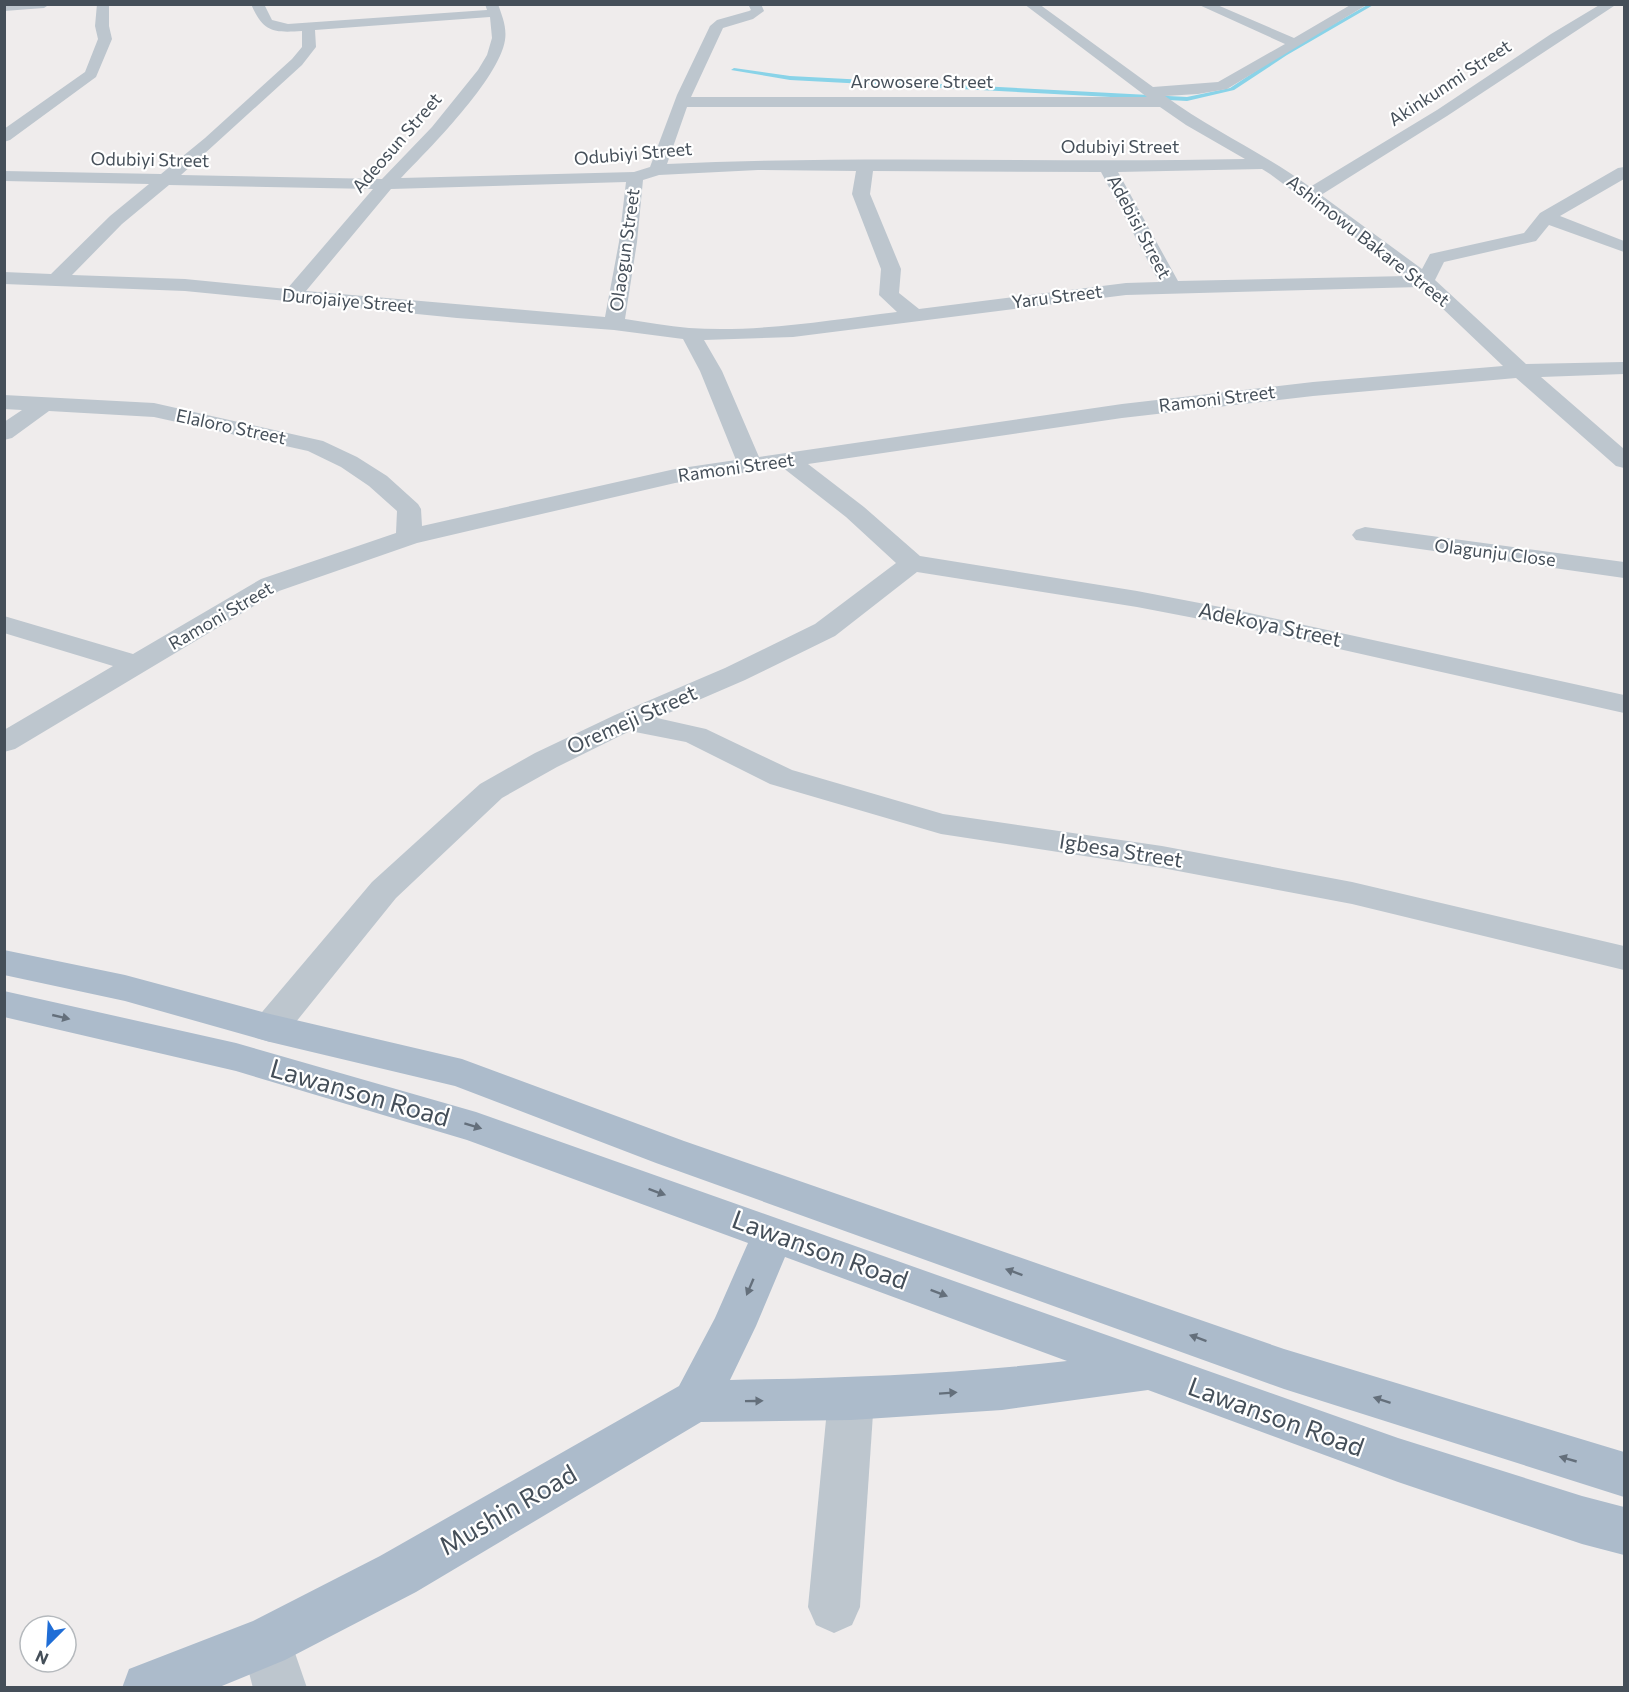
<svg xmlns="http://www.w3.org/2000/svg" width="1629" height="1692" viewBox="0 0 1629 1692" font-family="Commissioner,sans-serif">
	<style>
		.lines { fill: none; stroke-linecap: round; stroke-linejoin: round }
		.stream { fill: #89d3e8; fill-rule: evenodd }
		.minor { fill: #bdc6ce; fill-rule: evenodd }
		.major { fill: #acbbcb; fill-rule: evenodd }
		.oneway { fill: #646f7b }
		.labels { text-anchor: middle; stroke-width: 4.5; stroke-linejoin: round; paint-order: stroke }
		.far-street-label { font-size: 18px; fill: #454f59; stroke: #fff }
		.street-label { font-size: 21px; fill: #454f59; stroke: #fff }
		.near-street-label { font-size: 26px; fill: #454f59; stroke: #fff }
	</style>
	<rect width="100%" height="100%" fill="#efecec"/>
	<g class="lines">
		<!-- stream -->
		<path class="stream" d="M1369,4H1375L1287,55L1234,90L1187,101L790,80L731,70L734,68L790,76L1187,97L1230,88L1283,53Z"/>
		<!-- minor -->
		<g class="minor">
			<path d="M4,4H50L44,8L4,11Z"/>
			<path d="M97,4H109V26L112,39L96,77L10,140L4,142V129L85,72L98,39L95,26Z"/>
			<path d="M251,4H264L272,20L288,24L487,10L485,4H498C502,16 507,27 505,40C499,79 429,149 401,178L634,172L650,167L677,95L710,26L717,20L749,11L751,10L748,4H761L764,11L753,19L723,28L691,97H1147L1024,4H1039L1153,87L1218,82L1285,44L1197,4H1215L1294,38L1352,4H1368L1227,89L1198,94L1165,96C1211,130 1264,153 1310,187L1437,110L1551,34L1601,4H1617L1447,116L1321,195L1422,269L1430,254L1524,233L1540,213L1618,168L1624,167V179L1560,216L1624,241V252L1549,225L1536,241L1444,262L1435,280L1526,364L1624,362V374L1541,377L1624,449V468L1616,466L1516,378L1313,396L1122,418L808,464L864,507L920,556L1137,591L1236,610L1624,695V713L1236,626L1137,607L917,572L835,636L745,680L657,718L706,729L792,770L943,814L1162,846L1352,882L1624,946V970L1352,904L1162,868L941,834L770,784L686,742L630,731L557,767L502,798L396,898L283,1038L270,1042L257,1038L251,1028L257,1018L372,882L480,784L535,753L615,715L725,668L815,624L896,563L846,517L782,467L675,483L417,543L279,591L15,749L4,752V730L113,666L4,633V616L133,654L261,579L396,533L397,511L369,486L341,467L308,451L154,417L49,411L12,438L4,440V422L22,410L4,409V395L154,403L323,441L357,457L387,476L418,504L421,509L422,526L675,469L736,460L700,371L683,339L614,330L457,318L185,291L4,284V272L51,274L110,216L149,184L4,181V171L161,174L205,138L292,59L302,47V31C273,33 263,32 251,4ZM490,17L492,38L487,55L478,70L432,127L382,179L181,175L302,65L316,47L315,30ZM687,107H1160L1186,125L1245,159C1053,163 860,155 667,164ZM1262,169L1270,174L1407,276L1178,281L1118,172ZM758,170L856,171L852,194L881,269L879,295L897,312C829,320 758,333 689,328C668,326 646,322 625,319L637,242L643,180L659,175ZM873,171L1101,172L1159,282L1126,283L919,309L899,293L901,269L870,194ZM626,182L619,242L605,317L306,291L391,189ZM169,185L373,189L287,289L185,279L72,275L122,224ZM1420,287L1503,366L1313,382L1122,404L759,457L722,371L704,340L793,337L1126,295Z"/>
			<path d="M1365,527L1624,562V578L1356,540L1352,535L1356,530Z"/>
			<path d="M851,1378L867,1384L874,1399L860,1607L852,1625L834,1633L816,1625L808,1607L828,1399L835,1384Z"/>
			<path d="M267,1616L285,1624L307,1688H253L241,1642L249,1624Z"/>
		</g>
		<!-- major -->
		<g class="major">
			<path d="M4,950L125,975L270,1014L462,1059L684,1141L1284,1349L1624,1452V1497L1284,1389L656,1163L455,1086L270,1042L125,1001L4,975Z"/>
			<path d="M4,991L236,1043L476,1112L1398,1438L1582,1496L1624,1507V1555L1582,1544L1398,1482L1148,1390L1002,1410L851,1420L701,1422L416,1592L285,1660L217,1688H122L129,1669L253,1621L380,1556L679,1386L715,1318L748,1243L467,1140L236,1071L4,1017ZM785,1257L1067,1361C955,1374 843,1378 730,1380L756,1326Z"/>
		</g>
	</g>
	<!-- one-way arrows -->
	<defs><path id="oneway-solid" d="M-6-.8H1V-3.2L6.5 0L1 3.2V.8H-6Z" transform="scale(1.5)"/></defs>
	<g class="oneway">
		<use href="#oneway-solid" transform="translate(61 1017) rotate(13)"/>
		<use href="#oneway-solid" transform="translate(473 1126) rotate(17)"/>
		<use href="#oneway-solid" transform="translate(657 1192) rotate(20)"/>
		<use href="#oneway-solid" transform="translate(1014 1272) rotate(-160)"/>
		<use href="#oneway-solid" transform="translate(750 1287) rotate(113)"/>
		<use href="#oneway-solid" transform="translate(939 1293) rotate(21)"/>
		<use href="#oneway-solid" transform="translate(1198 1338) rotate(-160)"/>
		<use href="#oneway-solid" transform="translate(948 1393) rotate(-4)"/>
		<use href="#oneway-solid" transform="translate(1382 1400) rotate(-162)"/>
		<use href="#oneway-solid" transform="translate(754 1401) rotate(-1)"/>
		<use href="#oneway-solid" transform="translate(1568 1459) rotate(-164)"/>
	</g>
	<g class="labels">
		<!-- far-street labels -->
		<g class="far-street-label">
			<text x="922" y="88">Arowosere Street</text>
			<text transform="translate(1450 83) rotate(-33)" y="6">Akinkunmi Street</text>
			<text transform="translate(397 143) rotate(-49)" y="6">Adeosun Street</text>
			<text x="1120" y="153">Odubiyi Street</text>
			<text transform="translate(633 154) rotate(-5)" y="6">Odubiyi Street</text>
			<text transform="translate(150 160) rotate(1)" y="6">Odubiyi Street</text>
			<text transform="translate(1139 227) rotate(62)" y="6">Adebisi Street</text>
			<text transform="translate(1368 241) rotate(38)" y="6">Ashimowu Bakare Street</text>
			<text transform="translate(625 250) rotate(-82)" y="6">Olaogun Street</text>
			<text transform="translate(1057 297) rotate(-7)" y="6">Yaru Street</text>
			<text transform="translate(348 301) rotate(5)" y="6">Durojaiye Street</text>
			<text transform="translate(1217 399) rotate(-7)" y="6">Ramoni Street</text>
			<text transform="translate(231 427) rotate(12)" y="6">Elaloro Street</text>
			<text transform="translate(736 468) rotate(-8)" y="6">Ramoni Street</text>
			<text transform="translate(1495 553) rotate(7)" y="6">Olagunju Close</text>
			<text transform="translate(221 616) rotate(-30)" y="6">Ramoni Street</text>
		</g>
		<!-- street labels -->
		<g class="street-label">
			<text transform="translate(1270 625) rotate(12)" y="7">Adekoya Street</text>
			<text transform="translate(632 720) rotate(-24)" y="7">Oremeji Street</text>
			<text transform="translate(1121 851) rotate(9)" y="7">Igbesa Street</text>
		</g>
		<!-- near-street labels -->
		<g class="near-street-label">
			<text transform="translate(360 1093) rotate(16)" y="9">Lawanson Road</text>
			<text transform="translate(820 1250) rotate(20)" y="9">Lawanson Road</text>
			<text transform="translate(1276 1417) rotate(20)" y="9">Lawanson Road</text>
			<text transform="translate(508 1510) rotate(-30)" y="9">Mushin Road</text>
		</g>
	</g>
	<!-- border -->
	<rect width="1629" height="1692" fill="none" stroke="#454f59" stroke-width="12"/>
	<!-- north arrow -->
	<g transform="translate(48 1644) rotate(204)"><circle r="28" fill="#ffffff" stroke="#b5b9bd" stroke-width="1.5"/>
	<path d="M0-4.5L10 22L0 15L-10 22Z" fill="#1f6dd6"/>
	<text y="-9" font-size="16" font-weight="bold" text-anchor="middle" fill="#454f59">N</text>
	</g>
</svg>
